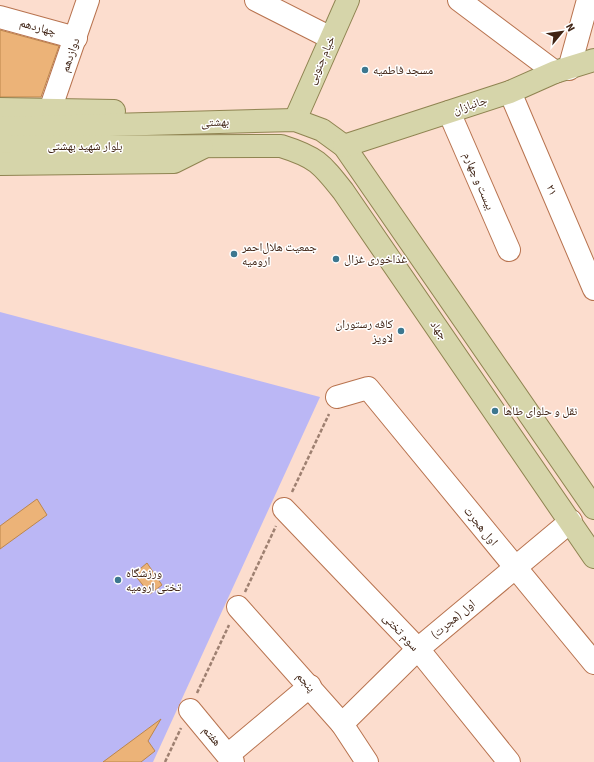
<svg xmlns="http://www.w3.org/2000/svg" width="594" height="762" viewBox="0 0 594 762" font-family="'Source Sans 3','Noto Naskh Arabic',sans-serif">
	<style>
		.green { fill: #bbb7f5 }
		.building { fill: #ecb378; stroke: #bc864b }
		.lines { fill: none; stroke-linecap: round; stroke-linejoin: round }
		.minor-casing { stroke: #b8734f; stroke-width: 24 }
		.major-casing { stroke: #8f8451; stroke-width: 24 }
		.path { stroke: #9e8071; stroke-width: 2.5; stroke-dasharray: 4 2; stroke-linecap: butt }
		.minor { stroke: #fff; stroke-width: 22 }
		.major { stroke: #d6d5aa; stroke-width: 22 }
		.poi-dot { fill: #3c778f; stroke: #fff; stroke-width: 1.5 }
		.labels { text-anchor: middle; stroke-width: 3; stroke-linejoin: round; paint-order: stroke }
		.street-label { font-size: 12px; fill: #3f2314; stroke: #fff }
		.poi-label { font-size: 12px; fill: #3f2314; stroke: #fff; text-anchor: start }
	</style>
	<rect width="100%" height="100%" fill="#fcddce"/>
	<!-- green -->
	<path class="green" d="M0,312L320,397L153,762H0Z"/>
	<!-- building -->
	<g class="building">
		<path d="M0,30L59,46L41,97H0Z"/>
		<path d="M37,499L47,515L0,549V526Z"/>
		<path d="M147,563L162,585L150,594L134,574Z"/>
		<path d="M161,719L148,741L155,751L141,762H103Z"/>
	</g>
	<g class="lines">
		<defs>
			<g id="minor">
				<path d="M256,0L331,38"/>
				<path d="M459,0L555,72"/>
				<path d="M0,17L76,38"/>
				<path d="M569,69L588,0"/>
				<path d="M510,92L594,289"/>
				<path d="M50,110L88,0"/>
				<path d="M449,112L509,250"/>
				<path d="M337,397L368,388L594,663"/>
				<path d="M284,509L418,649L509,762"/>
				<path d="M238,607L342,724L367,762"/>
				<path d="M190,710L233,762"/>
				<path d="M342,724L418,649L571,521"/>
				<path d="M228,755L310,686"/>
			</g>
			<g id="major">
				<path d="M0,109L114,111"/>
				<path d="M295,120L348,0"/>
				<path d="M0,128L295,120L322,130L344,146L594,508"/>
				<path d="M344,146L510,92L555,72L594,60"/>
				<path d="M0,147L281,146C316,157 321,163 343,191L594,557"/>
				<path d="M0,164L174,162L202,148"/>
			</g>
		</defs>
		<!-- minor casing -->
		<use href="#minor" class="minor-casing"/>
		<!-- major casing -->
		<use href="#major" class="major-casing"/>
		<!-- path -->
		<g class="path">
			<path d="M292,492L329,414"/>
			<path d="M245,592L276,526"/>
			<path d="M197,693L229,625"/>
			<path d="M165,762L181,728"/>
		</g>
		<!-- minor -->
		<use href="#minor" class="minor"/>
		<!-- major -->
		<use href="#major" class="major"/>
	</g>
	<!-- markers -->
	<g class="poi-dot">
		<circle cx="365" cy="70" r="4"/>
		<circle cx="234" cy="254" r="4"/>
		<circle cx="336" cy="259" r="4"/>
		<circle cx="401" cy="331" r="4"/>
		<circle cx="495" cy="411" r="4"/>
		<circle cx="118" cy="580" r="4"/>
	</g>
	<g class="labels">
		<!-- street labels -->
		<g class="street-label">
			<text transform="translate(38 27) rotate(15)" y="4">چهاردهم</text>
			<text transform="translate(70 55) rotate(-71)" y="4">دوازدهم</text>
			<text transform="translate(321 60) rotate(-66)" y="4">خیام جنوبی</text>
			<text transform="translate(470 105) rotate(-18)" y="4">جانبازان</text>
			<text transform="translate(215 122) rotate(-2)" y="4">بهشتی</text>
			<text x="85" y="150">بلوار شهید بهشتی</text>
			<text transform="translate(479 181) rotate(67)" y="4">بیست و چهارم</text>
			<text transform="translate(552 190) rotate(67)" y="4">۲۱</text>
			<text transform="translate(439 330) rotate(55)" y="4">جهاد</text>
			<text transform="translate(481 526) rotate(51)" y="4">اول هجرت</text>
			<text transform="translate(453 619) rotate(-40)" y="4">اول (هجرت)</text>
			<text transform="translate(401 632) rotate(47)" y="4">سوم تختی</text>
			<text transform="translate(306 682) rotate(48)" y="4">پنجم</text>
			<text transform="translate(212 736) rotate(50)" y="4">هفتم</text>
		</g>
		<!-- poi labels -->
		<g class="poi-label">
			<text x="373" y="74">مسجد فاطمیه</text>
			<text x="242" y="251">جمعیت هلال‌احمر<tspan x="242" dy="14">ارومیه</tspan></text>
			<text x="344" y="263">غذاخوری غزال</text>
			<text x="393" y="328" text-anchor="end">کافه رستوران<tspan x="393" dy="14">لاویز</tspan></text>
			<text x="503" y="415">نقل و حلوای طاها</text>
			<text x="126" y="577">ورزشگاه<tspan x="126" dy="14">تختی ارومیه</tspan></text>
		</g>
	</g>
	<!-- north arrow -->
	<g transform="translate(562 32) rotate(61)" stroke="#ffffff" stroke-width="3" paint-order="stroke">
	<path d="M0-3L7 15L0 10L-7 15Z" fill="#3f2314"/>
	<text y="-6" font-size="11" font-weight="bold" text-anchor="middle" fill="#3f2314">N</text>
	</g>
</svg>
